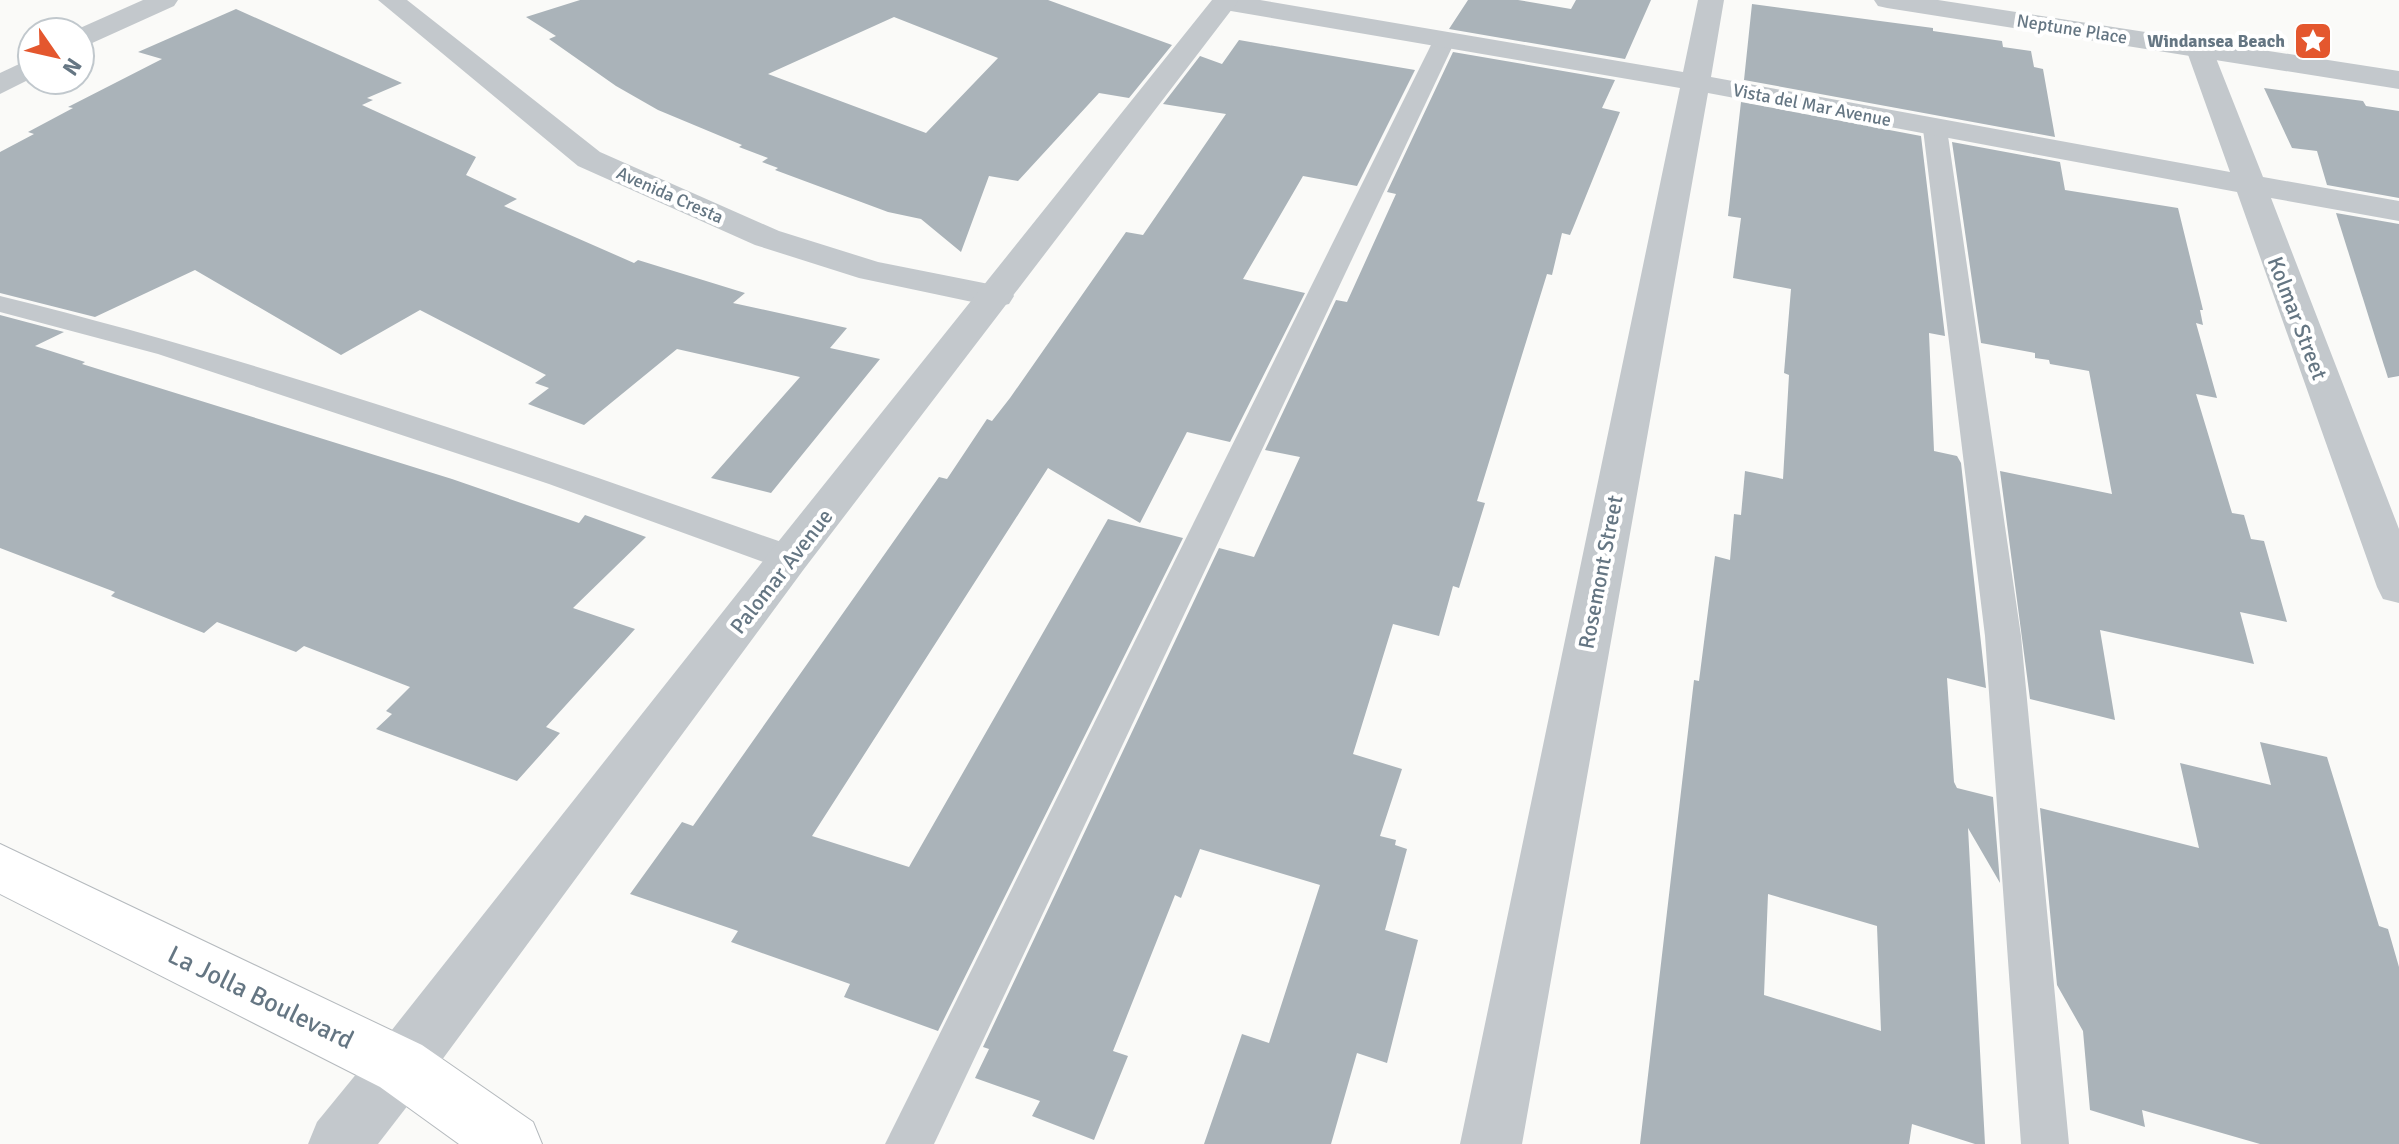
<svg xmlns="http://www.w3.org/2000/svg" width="2399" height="1144" viewBox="0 0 2399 1144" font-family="Signika,sans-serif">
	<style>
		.building { fill: #aab3b9; fill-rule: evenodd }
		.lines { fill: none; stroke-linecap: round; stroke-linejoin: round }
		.primary-casing { stroke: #b5babe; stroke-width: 2 }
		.service { fill: #c3c8cc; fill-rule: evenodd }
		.minor { fill: #c3c8cc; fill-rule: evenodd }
		.tertiary { fill: #c3c8cc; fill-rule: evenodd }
		.primary { fill: #fff; fill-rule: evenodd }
		.labels { text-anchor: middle; stroke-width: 8; stroke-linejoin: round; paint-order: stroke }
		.far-street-label { font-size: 18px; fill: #657683; stroke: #fff }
		.far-poi-label { font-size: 18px; font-weight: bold; fill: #657683; stroke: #fff; text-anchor: end }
		.street-label { font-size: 22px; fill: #657683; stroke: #fff }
		.near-street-label { font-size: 26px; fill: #657683; stroke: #fff }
	</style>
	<rect width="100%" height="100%" fill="#fafaf8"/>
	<!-- building -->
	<g class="building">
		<path d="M580,0H1048L1172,45L1129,98L1099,93L1018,181L989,176L961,252L921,219L888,212L775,170L778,168L762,162L768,158L739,147L742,145L658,110L616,86L549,39L556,36L526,17ZM894,17L998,58L926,133L768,74Z"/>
		<path d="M1468,0H1518L1571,9L1576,0H1651L1625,59L1449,29Z"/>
		<path d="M1752,4L1933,28V31L2002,41L2003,47L2031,51L2034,67L2043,69L2055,137L1744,80Z"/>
		<path d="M236,9L402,83L367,98L373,100L362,105L476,157L466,175L517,199L504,206L634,263L638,260L745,293L733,303L847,328L830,348L880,359L771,493L711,478L800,377L677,349L584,425L528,404L549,388L535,383L546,375L420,310L341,355L195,270L95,317L0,293V152L34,134L28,132L73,108L68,107L162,59L138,52Z"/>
		<path d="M1239,40L1415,70L1357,186L1303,176L1243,279L1305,293L1230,442L1187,432L1140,523L1048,468L812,836L909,867L1108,519L1183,538L938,1031L844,997L850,984L731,942L738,931L630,894L682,822L693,826L939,477L947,479L987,419L992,421L1010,398L1126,232L1143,235L1226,114L1163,104L1200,56L1222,64Z"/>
		<path d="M1453,52L1615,80L1602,108L1620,112L1573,228L1570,235L1562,233L1552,275L1547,274L1477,501L1485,503L1459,588L1453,586L1439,636L1393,624L1353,754L1402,769L1380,836L1396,840L1395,845L1407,849L1385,930L1418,940L1387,1063L1357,1053L1331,1144H1204L1242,1034L1269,1043L1320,885L1200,849L1181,898L1175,895L1113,1051L1128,1056L1094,1140L1032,1116L1040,1101L975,1078L989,1049L983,1047L1219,548L1254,557L1300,457L1265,450L1336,300L1347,302L1396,194L1387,192Z"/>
		<path d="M2264,88L2363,101L2366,106L2399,111V198L2327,185L2317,151L2292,148Z"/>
		<path d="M1741,102L1921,136L1945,336L1929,333L1934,451L1957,456L1961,463L1986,688L1947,678L1954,782L1957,788L1993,797L2000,883L1968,828L1985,1144H1975L1912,1124L1909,1144H1640L1694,680L1699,681L1715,556L1730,560L1734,514L1741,515L1745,471L1783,479L1789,375L1784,373L1791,289L1733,278L1741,218L1728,216ZM1768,894L1877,926L1881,1031L1764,995Z"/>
		<path d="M1952,142L2060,162L2065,190L2178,208L2203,310H2200L2203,325L2196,323L2217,398L2196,394L2232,513L2244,515L2251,539L2264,541L2287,622L2240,612L2254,664L2100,630L2115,720L2030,699L2000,471L2112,494L2089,371L2050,364L2049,360L2035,358V353L1981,343Z"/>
		<path d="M2336,213L2399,224V376L2388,378Z"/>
		<path d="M0,315L64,332L35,346L85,362L82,364L452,479L579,523L585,515L646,537L573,608L635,629L546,727L560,733L517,781L376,729L392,714L386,711L410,687L304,646L296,652L217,622L204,633L111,596L115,592L0,548Z"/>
		<path d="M2260,742L2327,757L2379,926L2388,929L2399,967V1144H2260L2142,1110L2145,1127L2090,1110L2083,1031L2057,985L2040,808L2199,848L2180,763L2271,785Z"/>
	</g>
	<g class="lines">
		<defs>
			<path id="primary" d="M0,844L422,1045L533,1122L542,1144H459L380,1087L0,894Z"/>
		</defs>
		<!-- primary casing -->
		<use href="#primary" class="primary-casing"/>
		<!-- service -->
		<g class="service">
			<path d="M1445,33L1456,39L934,1144H885L1434,39Z"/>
			<path d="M1935,122L1943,124L1947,129L2021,636L2069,1144H2021L1985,636L1923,129L1927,124Z"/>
			<path d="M0,296C272,363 537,456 801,549L806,558L801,567L789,570L777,567L549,484L158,354L0,312Z"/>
		</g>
		<!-- minor -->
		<g class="minor">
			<path d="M143,0H178L174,6L90,44L80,46V32H71Z"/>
			<path d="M378,0H407L600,152L779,231L878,262L1009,288L1014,296L1009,304L996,307L859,278L755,245L578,166Z"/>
			<path d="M1213,0H1260L1683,72L1698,0H1724L1711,77L2230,172L2186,49L2190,43L2200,41L2210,43L2263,177L2399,201V221L2271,198L2399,529V603L2383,599L2377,587L2237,192L1708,93L1522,1144H1460L1680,88L1225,10L1216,8Z"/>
			<path d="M32,58V78L0,94V73Z"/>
			<path d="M401,1037L422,1045L431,1066L422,1087L378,1144H308L317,1122L380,1045Z"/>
		</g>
		<!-- tertiary -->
		<g class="tertiary">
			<path d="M1212,0H1239L804,569L422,1087L401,1095L380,1087L371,1066L380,1045L774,547Z"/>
			<path d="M1874,0H1938L2399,71V89L1887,8L1878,6Z"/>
		</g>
		<!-- primary -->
		<use href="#primary" class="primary"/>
	</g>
	<!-- icons -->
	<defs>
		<symbol id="sight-square" viewBox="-11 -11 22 22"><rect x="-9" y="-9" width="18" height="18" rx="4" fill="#e4572e" stroke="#fff"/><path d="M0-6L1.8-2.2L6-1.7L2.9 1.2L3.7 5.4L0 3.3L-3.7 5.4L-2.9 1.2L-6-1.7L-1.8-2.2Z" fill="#fff"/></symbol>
	</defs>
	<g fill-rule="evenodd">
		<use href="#sight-square" x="2291" y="19" width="44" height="44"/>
	</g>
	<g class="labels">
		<!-- far-street labels -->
		<g class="far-street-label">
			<text transform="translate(2072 29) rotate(9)" y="6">Neptune Place</text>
			<text transform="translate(1812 105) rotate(11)" y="6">Vista del Mar Avenue</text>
			<text transform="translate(670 195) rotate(24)" y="6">Avenida Cresta</text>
		</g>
		<!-- far-poi labels -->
		<g class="far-poi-label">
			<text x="2285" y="47">Windansea Beach</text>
		</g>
		<!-- street labels -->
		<g class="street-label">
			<text transform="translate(2298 318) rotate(69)" y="8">Kolmar Street</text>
			<text transform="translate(781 571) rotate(-52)" y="8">Palomar Avenue</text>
			<text transform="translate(1600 572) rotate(-79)" y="8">Rosemont Street</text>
		</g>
		<!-- near-street labels -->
		<g class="near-street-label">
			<text transform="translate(261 997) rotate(26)" y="9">La Jolla Boulevard</text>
		</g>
	</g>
	<!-- north arrow -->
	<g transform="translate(56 56) rotate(124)"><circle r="38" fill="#ffffff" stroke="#c1c8cd" stroke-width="2"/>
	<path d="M0-6L14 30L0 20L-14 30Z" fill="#e4572e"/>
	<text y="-12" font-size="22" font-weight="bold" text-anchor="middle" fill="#657683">N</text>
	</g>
</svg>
